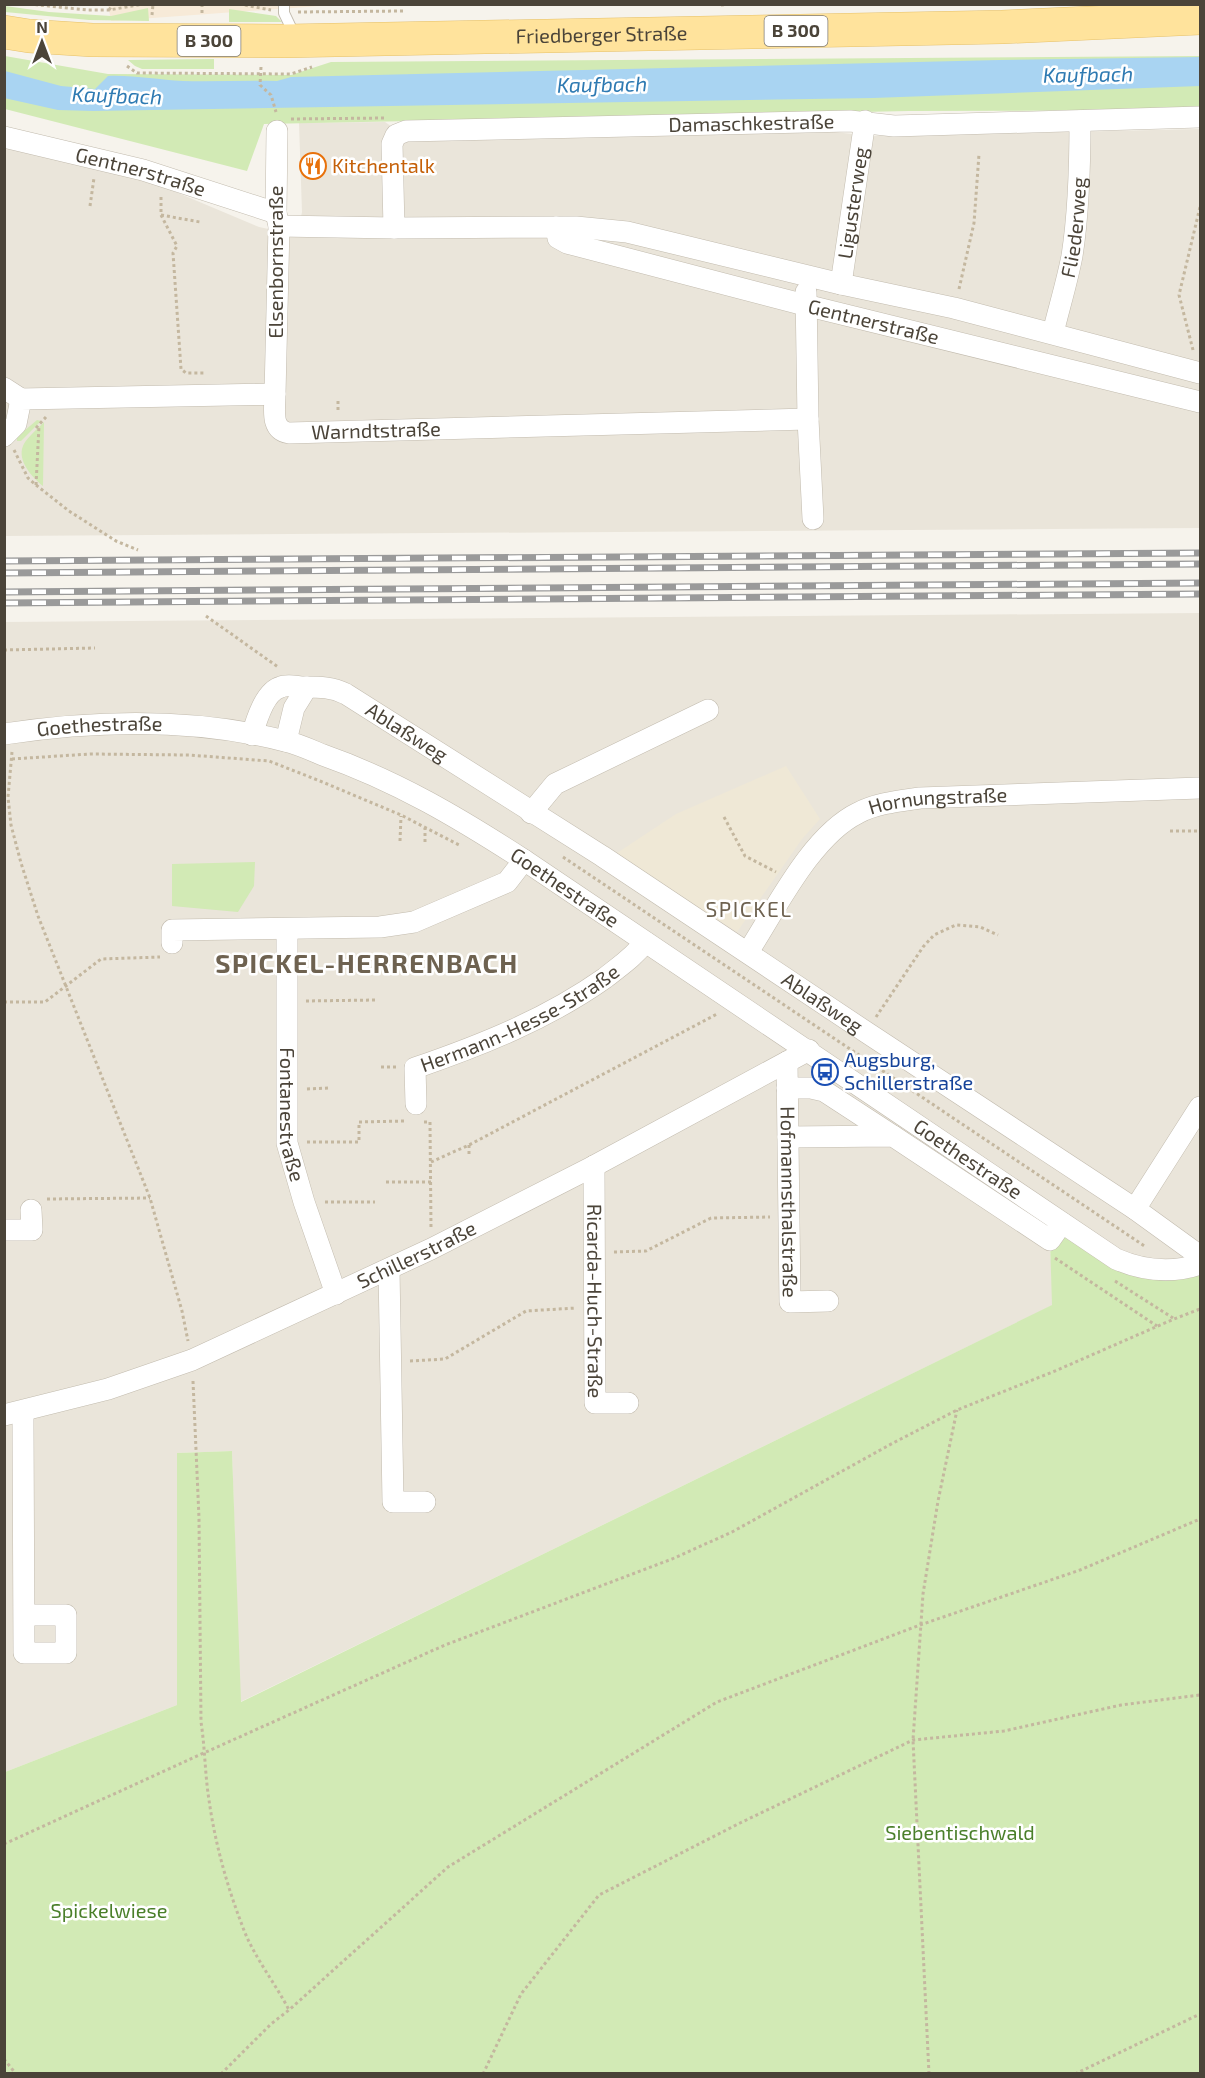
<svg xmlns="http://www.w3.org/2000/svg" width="1205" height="2078" viewBox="0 0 1205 2078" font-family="'Exo 2',sans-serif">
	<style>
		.residential { fill: #eae5da }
		.commercial { fill: #f7ead8 }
		.education { fill: #efe8d6 }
		.green { fill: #d2eab5 }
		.water { fill: #a9d4f2 }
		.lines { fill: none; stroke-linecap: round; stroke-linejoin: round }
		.service-casing { stroke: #c2bbae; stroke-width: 12 }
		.minor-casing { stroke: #c2bbae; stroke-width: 22 }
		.primary-casing { stroke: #e6c16a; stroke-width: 34 }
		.path { stroke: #c4b79f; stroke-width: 3; stroke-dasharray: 3 3; stroke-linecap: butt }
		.service { stroke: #fff; stroke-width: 10 }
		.minor { stroke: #fff; stroke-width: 21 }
		.primary { stroke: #ffe39c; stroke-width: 33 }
		.rail-casing { stroke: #9a9a9a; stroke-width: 7 }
		.rail { stroke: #fff; stroke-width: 4.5; stroke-dasharray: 14; stroke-linecap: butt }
		.labels { text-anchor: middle; stroke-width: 5; stroke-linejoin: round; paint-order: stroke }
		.shield { fill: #fff; stroke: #817c74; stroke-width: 1.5 }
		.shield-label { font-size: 18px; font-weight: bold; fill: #4b4439 }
		.street-label { font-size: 20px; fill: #4b4439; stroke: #fff }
		.food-label { font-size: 20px; fill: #c56008; stroke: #fff; text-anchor: start }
		.transit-label { font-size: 20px; fill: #164399; stroke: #fff; text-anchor: start }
		.park-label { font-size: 20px; fill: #4a7f2a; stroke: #fff }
		.water-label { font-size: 21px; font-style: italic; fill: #2e7ab2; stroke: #fff }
		.neighbourhood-label { font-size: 21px; letter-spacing: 1.5px; fill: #6e6250; stroke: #fff }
		.district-label { font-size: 26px; font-weight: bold; letter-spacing: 1.5px; fill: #6e6250; stroke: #fff }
	</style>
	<rect width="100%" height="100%" fill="#f6f3ec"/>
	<!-- residential -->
	<g class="residential">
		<path d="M385,122L410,139L835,132L869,136L1200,129V528L5,536V142L93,163L164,187L259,227L297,235L302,212L299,123Z"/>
		<path d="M1200,613V1264L1193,1266L1050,1240L1053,1305L240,1702L232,1451L177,1453V1705L5,1772V622Z"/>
	</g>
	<!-- commercial -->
	<path class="commercial" d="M108,5H334L111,21Z"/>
	<!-- education -->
	<path class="education" d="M786,766L820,819L802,839L737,932L614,855L676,814Z"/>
	<!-- green -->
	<g class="green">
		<path d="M5,6L49,12L111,16L148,8L149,21L89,20L5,12Z"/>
		<path d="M229,9L276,16L282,22H229Z"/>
		<path d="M5,56L108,74L291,75L331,62L1200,56V110L909,111L264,124L247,171L5,109Z"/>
		<path d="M214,59V69H142L135,66L128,60Z"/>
		<path d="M37,420L41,421L21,441H17V437Z"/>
		<path d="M44,422L43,486C33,478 19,463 22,449C24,439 38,429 44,422Z"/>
		<path d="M255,862L254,886L238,912L172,906V864Z"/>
		<path d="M1062,1223L1116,1259L1200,1264V2073L5,2074V1772L177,1705V1453L232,1451L241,1702L1052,1305L1050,1240Z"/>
	</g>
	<!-- water -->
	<path class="water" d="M1200,57V86L873,98L93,111L58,110L4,98L5,71L61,86L95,89L108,76C134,75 158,80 183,81C214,82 246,80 277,81L291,77L999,60Z"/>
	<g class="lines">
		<defs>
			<path id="service" d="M284,4V13L296,38"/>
			<g id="minor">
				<path id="s1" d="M4,137L143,170L276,213"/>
				<path d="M279,226L394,228L576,227L627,232L841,284L954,308L1200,373"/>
				<path id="s2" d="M556,227L558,238L567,243L805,305L1200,402"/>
				<path id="s3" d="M394,228L392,144L396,135L406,131L850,121L894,126L1200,117"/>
				<path id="s4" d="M841,284L865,121"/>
				<path d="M806,292L808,419L813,519"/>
				<path id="s5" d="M1053,333C1059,308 1067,282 1072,256C1079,211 1080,166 1080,121"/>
				<path d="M4,388L21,399"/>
				<path d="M275,394L279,226L276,213L277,131"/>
				<path id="s6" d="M4,436L16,424L21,399L275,394C275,409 270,430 289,433L808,419"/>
				<path id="s7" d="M4,734C96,720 195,718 285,741C298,744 311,750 323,755C397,781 459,818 524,860L1116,1259C1144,1271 1171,1274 1200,1264"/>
				<path id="s8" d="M252,735C256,721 265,691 281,687C287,684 298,687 304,687C320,687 332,687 346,694L602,856L866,1032L1135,1209L1200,1256"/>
				<path d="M286,741L294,708L307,687"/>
				<path d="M531,813L555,784L708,710"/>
				<path id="s9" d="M287,929V1143L304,1202L336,1294"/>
				<path d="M172,943V930L380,927L414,922L507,882L524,860"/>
				<path id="s10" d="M748,952C776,909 811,836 858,813C877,803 900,801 920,798L1200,788"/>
				<path id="s11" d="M787,1062L790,1302L828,1301"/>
				<path d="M787,1088H811L824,1091L893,1136"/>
				<path id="s12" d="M416,1104L415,1068C482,1045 547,1019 605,978C620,966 634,957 645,942"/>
				<path d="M788,1137L893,1136L1050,1240L1062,1223"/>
				<path id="s13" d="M594,1166L595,1403H628"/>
				<path d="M1135,1209L1200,1107"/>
				<path d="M4,1230H32L31,1210"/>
				<path d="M389,1269L393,1502H425"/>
				<path d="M23,1411V1426L24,1653H66V1615H24"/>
				<path id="s14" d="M4,1415L108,1389L192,1360L431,1249L594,1166L809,1050"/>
			</g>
			<g id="primary">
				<path id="s15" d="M4,32L29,36L92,40L285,41L1002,27L1200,18"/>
			</g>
		</defs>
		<!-- service casing -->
		<use href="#service" class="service-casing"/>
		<!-- minor casing -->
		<use href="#minor" class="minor-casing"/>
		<!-- primary casing -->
		<use href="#primary" class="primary-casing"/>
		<!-- path -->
		<g class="path">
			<path d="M29,4L87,10H109L144,4"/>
			<path d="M202,4V15"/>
			<path d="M239,4L271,10"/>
			<path d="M721,5L737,4"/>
			<path d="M109,10L113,4"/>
			<path d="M298,12L403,11"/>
			<path d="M152,15L153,4"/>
			<path d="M127,66L137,73L291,74L312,67"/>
			<path d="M261,67L260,85L271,95L276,112"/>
			<path d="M291,119L386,118"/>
			<path d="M161,197V215L177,246L173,253L181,369L186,373H206"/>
			<path d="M90,206L94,178"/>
			<path d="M161,215L200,222"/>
			<path d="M959,289L974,223L979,154"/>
			<path d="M1193,350L1179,295L1200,207"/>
			<path d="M338,401V411"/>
			<path d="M36,428L46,417"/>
			<path d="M14,450L28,478L36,485L69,511L116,541L138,550"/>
			<path d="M36,485L39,426"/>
			<path d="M206,616L278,667"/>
			<path d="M4,650L95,648"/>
			<path d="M12,752L8,797L11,825L21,863L38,916L150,1198L182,1311L188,1341"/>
			<path d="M12,759L90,754L189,755L269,761L320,781L401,815L461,846"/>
			<path d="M724,817L745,856L776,872"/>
			<path d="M1170,831H1200"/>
			<path d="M400,841L401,816"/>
			<path d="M425,842V828"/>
			<path d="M563,857L1146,1247"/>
			<path d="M306,1001L376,1000"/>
			<path d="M4,1002H45L101,959L160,957"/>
			<path d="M876,1017L923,947L934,935L956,925L980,927L998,935"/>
			<path d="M381,1067H397"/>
			<path d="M307,1089L329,1088"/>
			<path d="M424,1122H430L431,1229"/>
			<path d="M307,1142H359V1122L406,1121"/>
			<path d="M469,1145V1156"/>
			<path d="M431,1162L469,1145L717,1014"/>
			<path d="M386,1182H431"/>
			<path d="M47,1199L150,1198"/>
			<path d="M325,1202H375"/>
			<path d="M614,1252L646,1251L711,1218L770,1217"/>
			<path d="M1055,1258L1157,1326"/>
			<path d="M1115,1281L1173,1318"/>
			<path d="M410,1361L445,1359L526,1311L576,1308"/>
			<path d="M193,1381L199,1518L201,1722C205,1748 205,1775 209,1800C215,1843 227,1886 242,1925C253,1956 274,1981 289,2010"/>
			<path d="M4,1844L206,1752L445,1645L672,1559L732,1532L893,1443L957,1410L1055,1371L1174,1319L1200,1309"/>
			<path d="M4,2059L16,2074"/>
			<path d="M221,2074L271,2024L289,2010L448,1867L717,1702L920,1625L1080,1570L1200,1519"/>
			<path d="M483,2074L521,1994L599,1895L740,1823L913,1740L1004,1731L1121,1705L1200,1695"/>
			<path d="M929,2074L913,1740L923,1594L938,1501L957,1410"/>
			<path d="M1075,2074L1200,2014"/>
		</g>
		<!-- service -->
		<use href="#service" class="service"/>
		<!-- minor -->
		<use href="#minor" class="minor"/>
		<!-- primary -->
		<use href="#primary" class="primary"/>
		<defs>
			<g id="rail">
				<path d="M4,561L1200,553"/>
				<path d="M4,573L1200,564"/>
				<path d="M4,592L1200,583"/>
				<path d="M4,603L1200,594"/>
			</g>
		</defs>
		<!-- rail casing -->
		<use href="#rail" class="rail-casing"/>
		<!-- rail -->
		<use href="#rail" class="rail"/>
	</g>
	<!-- icons -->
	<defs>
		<symbol id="restaurant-ring" viewBox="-11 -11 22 22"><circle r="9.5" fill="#fff" stroke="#e8710a" stroke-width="1.5"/><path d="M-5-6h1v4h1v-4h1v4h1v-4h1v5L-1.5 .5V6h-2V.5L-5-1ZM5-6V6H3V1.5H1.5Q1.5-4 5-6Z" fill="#e8710a"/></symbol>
		<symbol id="bus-ring" viewBox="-11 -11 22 22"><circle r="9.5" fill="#fff" stroke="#1a4fb4" stroke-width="1.5"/><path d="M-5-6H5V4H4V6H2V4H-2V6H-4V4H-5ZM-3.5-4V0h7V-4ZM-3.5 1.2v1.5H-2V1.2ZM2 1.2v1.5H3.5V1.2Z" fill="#1a4fb4"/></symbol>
	</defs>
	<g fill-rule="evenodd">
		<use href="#restaurant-ring" x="298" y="151" width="30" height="30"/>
		<use href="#bus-ring" x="810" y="1057" width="30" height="30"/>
	</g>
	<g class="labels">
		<!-- shield labels -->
		<g class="shield">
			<rect x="764.5" y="16" width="63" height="30" rx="4.5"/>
			<rect x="177.5" y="26" width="63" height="30" rx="4.5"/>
		</g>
		<g class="shield-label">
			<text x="796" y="37">B 300</text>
			<text x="209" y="47">B 300</text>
		</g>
		<!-- street labels -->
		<g class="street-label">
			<text dy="7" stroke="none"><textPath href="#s15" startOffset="598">Friedberger Straße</textPath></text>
			<text dy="7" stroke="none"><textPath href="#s3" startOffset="450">Damaschkestraße</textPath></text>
			<text dy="7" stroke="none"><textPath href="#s1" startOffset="141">Gentnerstraße</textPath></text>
			<text dy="7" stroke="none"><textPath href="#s4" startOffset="82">Ligusterweg</textPath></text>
			<text dy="7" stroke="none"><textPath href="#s5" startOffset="108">Fliederweg</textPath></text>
			<text transform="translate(276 262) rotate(-90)" y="7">Elsenbornstraße</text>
			<text dy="7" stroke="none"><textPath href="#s2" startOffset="338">Gentnerstraße</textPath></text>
			<text dy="7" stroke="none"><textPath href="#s6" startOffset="430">Warndtstraße</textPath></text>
			<text dy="7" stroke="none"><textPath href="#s7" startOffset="96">Goethestraße</textPath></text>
			<text dy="7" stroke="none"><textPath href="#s8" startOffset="196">Ablaßweg</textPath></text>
			<text dy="7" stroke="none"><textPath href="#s10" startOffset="261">Hornungstraße</textPath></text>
			<text dy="7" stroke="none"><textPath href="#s7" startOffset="600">Goethestraße</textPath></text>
			<text dy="7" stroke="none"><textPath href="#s8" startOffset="692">Ablaßweg</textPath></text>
			<text dy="7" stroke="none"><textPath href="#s12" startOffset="152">Hermann-Hesse-Straße</textPath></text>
			<text dy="7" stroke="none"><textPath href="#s9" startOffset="186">Fontanestraße</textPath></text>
			<text dy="7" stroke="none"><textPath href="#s7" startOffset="1086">Goethestraße</textPath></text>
			<text dy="7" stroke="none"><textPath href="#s11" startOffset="140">Hofmannsthalstraße</textPath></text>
			<text dy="7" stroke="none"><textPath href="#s14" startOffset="444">Schillerstraße</textPath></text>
			<text dy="7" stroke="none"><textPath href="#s13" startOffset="135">Ricarda-Huch-Straße</textPath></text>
		</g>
		<!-- food labels -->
		<g class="food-label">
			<text x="332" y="173">Kitchentalk</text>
		</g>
		<!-- transit labels -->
		<g class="transit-label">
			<text x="844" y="1067">Augsburg,<tspan x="844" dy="23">Schillerstraße</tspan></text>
		</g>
		<!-- park labels -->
		<g class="park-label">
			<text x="960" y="1840">Siebentischwald</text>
			<text x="109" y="1918">Spickelwiese</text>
		</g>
		<!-- water labels -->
		<g class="water-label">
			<text transform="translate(1088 75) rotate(-1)" y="7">Kaufbach</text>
			<text transform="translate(602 85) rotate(-1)" y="7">Kaufbach</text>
			<text transform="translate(117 96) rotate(2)" y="7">Kaufbach</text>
		</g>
		<!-- neighbourhood labels -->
		<g class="neighbourhood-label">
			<text x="749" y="917">SPICKEL</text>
		</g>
		<!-- district labels -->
		<g class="district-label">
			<text x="367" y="973">SPICKEL-HERRENBACH</text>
		</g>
	</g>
	<!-- border -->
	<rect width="1205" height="2078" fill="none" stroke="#4b4439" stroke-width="12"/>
	<!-- north arrow -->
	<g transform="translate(42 42)" stroke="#ffffff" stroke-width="4.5" paint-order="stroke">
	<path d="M0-4.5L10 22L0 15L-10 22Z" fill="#4b4439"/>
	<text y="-9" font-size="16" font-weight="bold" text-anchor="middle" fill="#4b4439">N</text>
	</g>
</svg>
